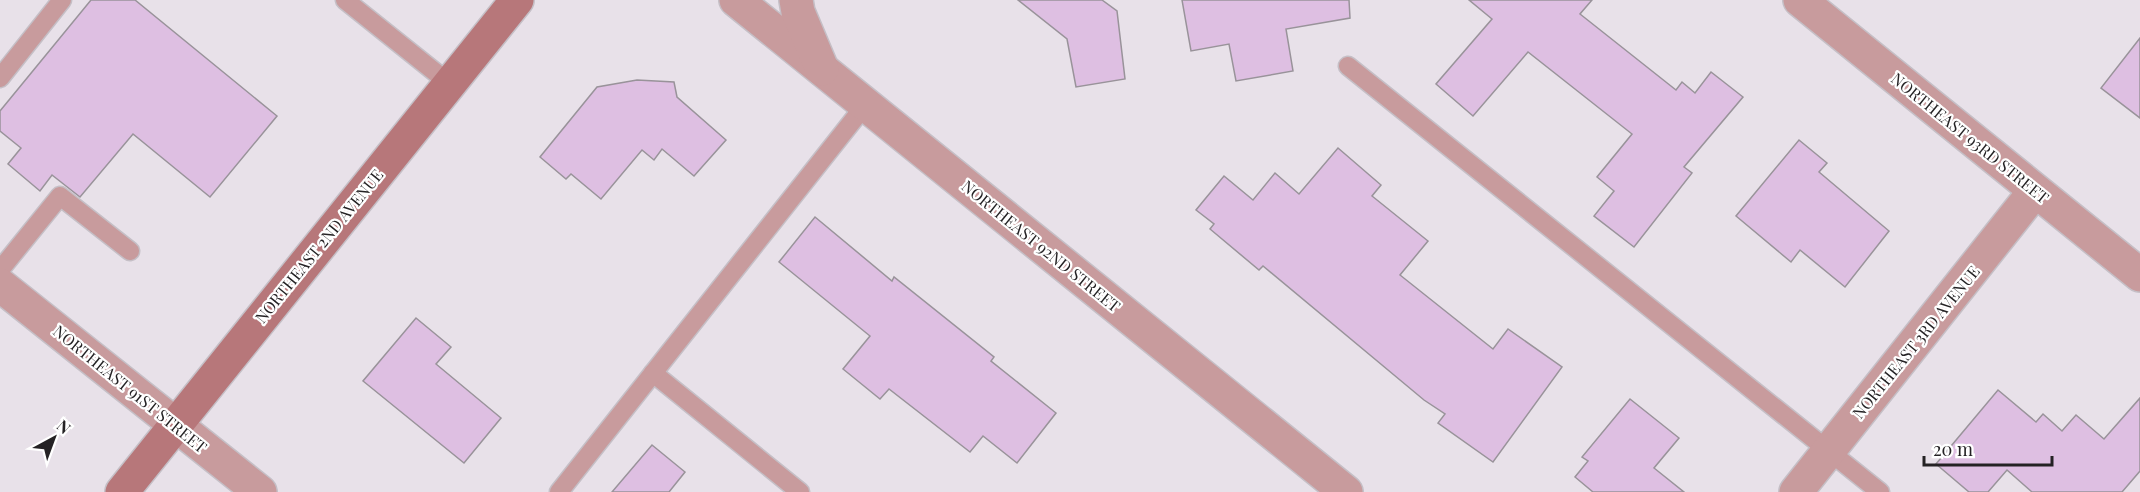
<svg xmlns="http://www.w3.org/2000/svg" width="2140" height="492" viewBox="0 0 2140 492" font-family="'Playfair Display',serif">
	<style>
		.building { fill: #debfe2; stroke: #99939a; stroke-width: 1.5 }
		.lines { fill: none; stroke-linecap: round; stroke-linejoin: round }
		.service-casing { stroke: #c5bfc6; stroke-width: 21 }
		.minor-casing { stroke: #c5bfc6; stroke-width: 36 }
		.tertiary-casing { stroke: #c5bfc6; stroke-width: 36 }
		.secondary-casing { stroke: #c5bfc6; stroke-width: 36 }
		.service { stroke: #c89b9d; stroke-width: 18 }
		.minor { stroke: #c89b9d; stroke-width: 33 }
		.tertiary { stroke: #c89b9d; stroke-width: 33 }
		.secondary { stroke: #b7777a; stroke-width: 33 }
		.labels { text-anchor: middle; stroke-width: 4.5; stroke-linejoin: round; paint-order: stroke }
		.street-label { font-size: 16px; fill: #242224; stroke: #fff }
	</style>
	<rect width="100%" height="100%" fill="#e8e1e9"/>
	<!-- building -->
	<g class="building">
		<path d="M91,0H135L277,116L210,197L133,134L80,197L52,175L40,191L8,164L21,148L0,131V111Z"/>
		<path d="M1018,0H1102L1117,11L1125,79L1076,87L1067,39Z"/>
		<path d="M1182,0H1349L1350,18L1286,29L1293,71L1236,81L1229,44L1191,51Z"/>
		<path d="M1469,0H1592L1580,14L1676,90L1682,82L1695,93L1711,72L1743,97L1684,167L1692,173L1634,247L1594,216L1614,191L1597,177L1632,134L1528,52L1473,116L1436,84L1492,19Z"/>
		<path d="M2140,38V118L2101,88Z"/>
		<path d="M637,80L674,82L677,97L726,140L694,176L662,149L654,160L642,150L601,199L571,174L566,179L540,157L597,87Z"/>
		<path d="M1799,140L1827,163L1819,172L1889,231L1845,287L1800,250L1791,262L1736,216Z"/>
		<path d="M1338,148L1381,185L1372,196L1428,241L1400,275L1493,349L1508,329L1562,367L1493,462L1438,423L1445,414L1424,400L1263,266L1259,270L1210,229L1214,224L1196,210L1224,176L1253,200L1275,173L1299,194Z"/>
		<path d="M815,217L892,281L894,277L994,357L991,361L1056,413L1017,463L983,436L970,452L889,389L880,399L843,369L870,336L779,262Z"/>
		<path d="M416,318L451,347L436,364L501,418L464,463L363,381Z"/>
		<path d="M1998,390L2036,422L2043,414L2062,431L2076,415L2104,439L2140,398V471L2122,492H2032L2007,470L1988,492H1969L1936,464Z"/>
		<path d="M1630,399L1679,438L1654,468L1684,492H1593L1575,477L1588,461L1582,457Z"/>
		<path d="M652,445L685,472L669,492H612Z"/>
	</g>
	<g class="lines">
		<defs>
			<g id="service">
				<path d="M345,0L450,84"/>
				<path d="M1348,66L1880,492"/>
				<path d="M0,78L62,0"/>
				<path d="M0,270L60,196L130,251"/>
				<path d="M653,373L800,492"/>
				<path d="M559,492L866,104"/>
			</g>
			<g id="minor">
				<path d="M736,0L1346,492"/>
				<path d="M1800,0L2140,275"/>
				<path d="M0,285L260,492"/>
				<path d="M1796,492L2035,191"/>
			</g>
			<path id="tertiary" d="M796,0L798,12L822,69"/>
			<path id="secondary" d="M122,492L517,0"/>
		</defs>
		<!-- service casing -->
		<use href="#service" class="service-casing"/>
		<!-- minor casing -->
		<use href="#minor" class="minor-casing"/>
		<!-- tertiary casing -->
		<use href="#tertiary" class="tertiary-casing"/>
		<!-- secondary casing -->
		<use href="#secondary" class="secondary-casing"/>
		<!-- service -->
		<use href="#service" class="service"/>
		<!-- minor -->
		<use href="#minor" class="minor"/>
		<!-- tertiary -->
		<use href="#tertiary" class="tertiary"/>
		<!-- secondary -->
		<use href="#secondary" class="secondary"/>
	</g>
	<g class="labels">
		<!-- street labels -->
		<g class="street-label">
			<text transform="translate(1970 138) rotate(39)" y="6">NORTHEAST 93RD STREET</text>
			<text transform="translate(319 246) rotate(-51)" y="6">NORTHEAST 2ND AVENUE</text>
			<text transform="translate(1041 246) rotate(39)" y="6">NORTHEAST 92ND STREET</text>
			<text transform="translate(1916 342) rotate(-51)" y="6">NORTHEAST 3RD AVENUE</text>
			<text transform="translate(130 389) rotate(39)" y="6">NORTHEAST 91ST STREET</text>
		</g>
	</g>
	<!-- north arrow -->
	<g transform="translate(54 438) rotate(41)" stroke="#ffffff" stroke-width="4.5" paint-order="stroke">
	<path d="M0-4.5L10 22L0 15L-10 22Z" fill="#242224"/>
	<text y="-9" font-size="16" font-weight="bold" text-anchor="middle" fill="#242224">N</text>
	</g>
	<!-- scale -->
	<path d="M1924 456v9h128v-9" fill="none" stroke="#242224" stroke-width="3"/>
	<text x="1933" y="456" font-size="18" fill="#242224" stroke="#ffffff" stroke-width="4.5" paint-order="stroke">20 m</text>
</svg>
